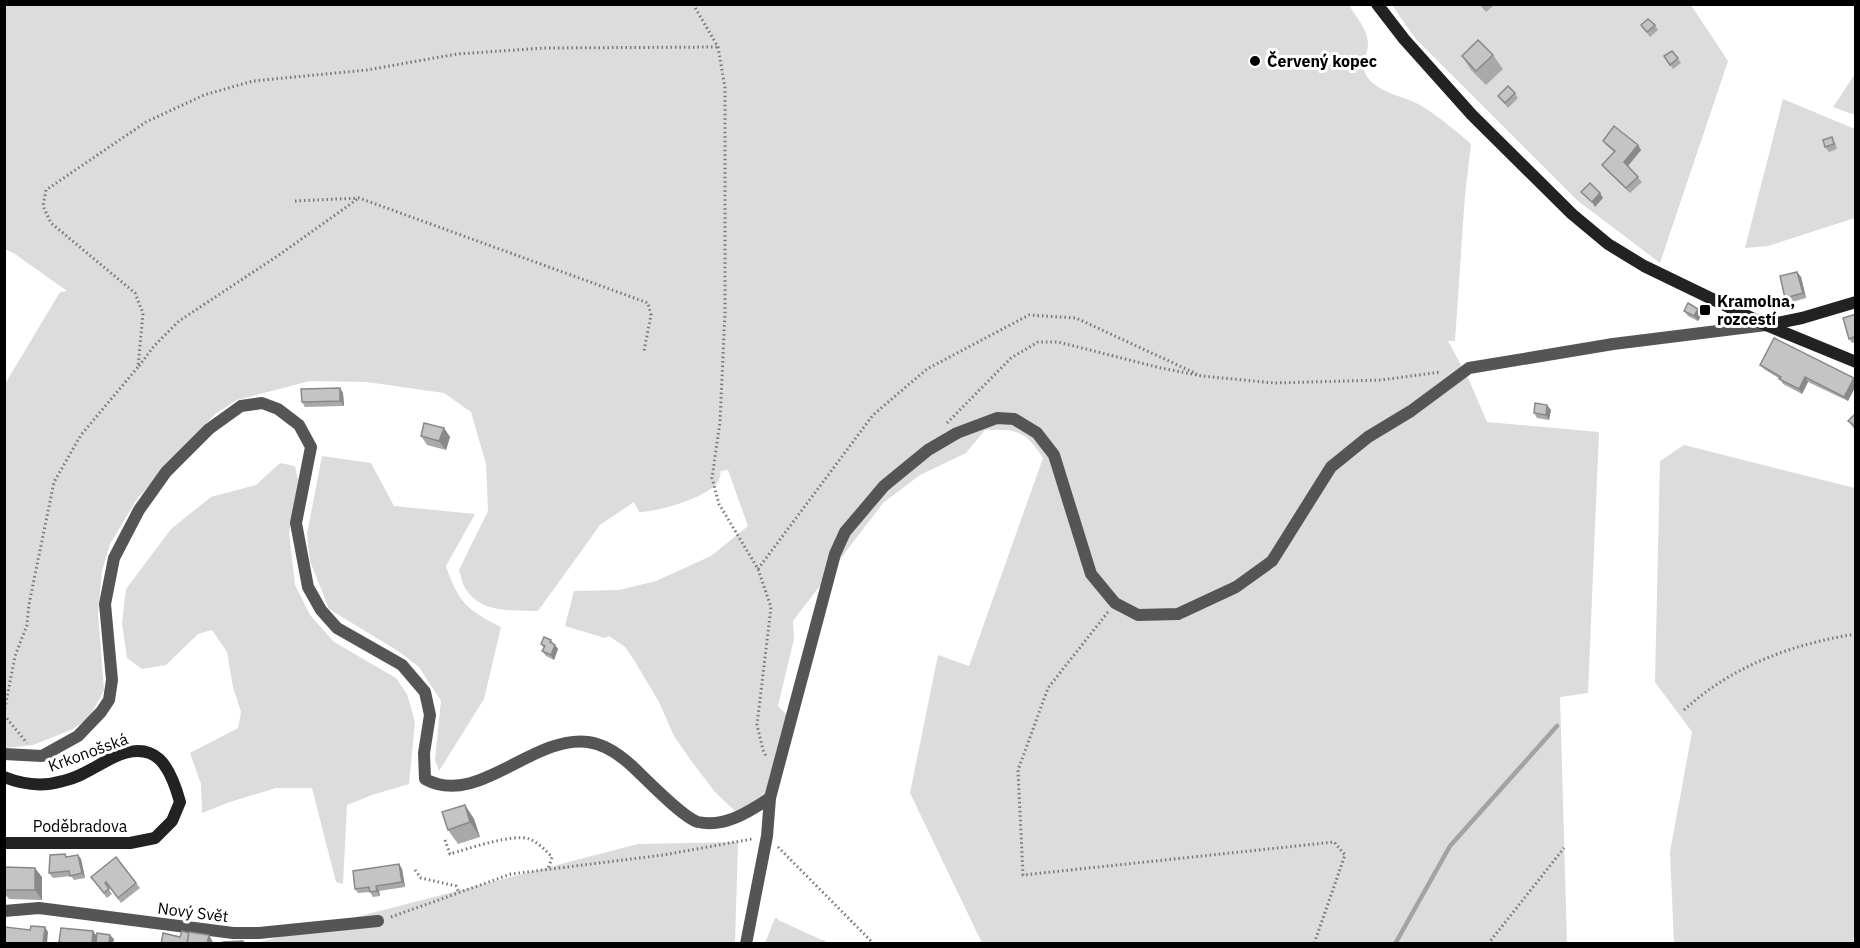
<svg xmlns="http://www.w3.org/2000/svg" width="1860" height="948" viewBox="0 0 1860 948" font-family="'IBM Plex Sans',sans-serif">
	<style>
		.green { fill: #dcdcdc }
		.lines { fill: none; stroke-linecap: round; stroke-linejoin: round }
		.stream { stroke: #a3a3a3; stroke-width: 4.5 }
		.path { stroke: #777; stroke-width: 3; stroke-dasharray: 1.5 3; stroke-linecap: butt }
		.street { stroke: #555; stroke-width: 12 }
		.secondary { stroke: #222; stroke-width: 12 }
		.wall { fill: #a9a9a9 }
		.shaded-wall { fill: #898989 }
		.building { fill: #c4c4c4; stroke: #898989; stroke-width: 1.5 }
		.poi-dot { fill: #000; stroke: #fff; stroke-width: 2 }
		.labels { text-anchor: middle; stroke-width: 6; stroke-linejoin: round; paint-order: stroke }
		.poi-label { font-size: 16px; font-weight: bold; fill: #000; stroke: #fff; text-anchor: start }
		.street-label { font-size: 16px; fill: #000; stroke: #fff }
	</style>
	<rect width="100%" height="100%" fill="#fff"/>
	<!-- green -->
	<g class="green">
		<path d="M5,5H1349C1356,17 1369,31 1368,46C1367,56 1360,63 1365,73C1375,93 1402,95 1420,105C1438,116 1455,130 1471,144L1465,195L1455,341H1448L1469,380L1487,422L1599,432L1588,693L1560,697L1567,943H982L910,793L938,655L969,666L1043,458C1025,430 1016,429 985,430L966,453L920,475L883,503L793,621L794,639L778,706L787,715L765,795L737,813L715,792L692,762L674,736L659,702L634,660L625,647L609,636L605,638L565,626L574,591L619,590L656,581L711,556L748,526L728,470L721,471C720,474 720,477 719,480C711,497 657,512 639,512L634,502L600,525L538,611C511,610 481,614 465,588C462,583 461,575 459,570L488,511L486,464L471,412L444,393L367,382L310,381L237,400L215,414L137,499L110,544L102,571L98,614L104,690L89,718L71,730L33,745L5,748V384L60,292L67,291L15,254L5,249Z"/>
		<path d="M1392,5H1691L1728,61L1660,263L1578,201L1415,38Z"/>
		<path d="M1855,74V115L1833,107Z"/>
		<path d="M1783,99L1855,129V218L1768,246L1745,248Z"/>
		<path d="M1684,445L1855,488V943H1674L1670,852L1692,732L1655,682L1660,461Z"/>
		<path d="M322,456L371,463L394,506L475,514L446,566C458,602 467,610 501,627L484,699L439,771L435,760L441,701L419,667L398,651L329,609L310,561L307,534Z"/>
		<path d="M280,463L295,466L298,480L289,533L295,585L310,615L334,642L396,678L407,694L415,722L409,784L372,795L347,805L343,884L336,882L312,788H276L230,802L202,813L201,784L190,753L238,728L241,712L233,687L227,652L212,630L198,634L166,665L142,669L127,658L122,623L126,589L171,529L211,497L256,485Z"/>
		<path d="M738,842L735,943L252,944L638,844Z"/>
		<path d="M775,918H777L778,920L822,940H825V943H765Z"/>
	</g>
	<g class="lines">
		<!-- stream -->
		<path class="stream" d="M1395,944L1450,846L1557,726"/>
		<!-- path -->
		<g class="path">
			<path d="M693,4L718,47L725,88V312L720,422L712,478L719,504L758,569L771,607L757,725L763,750L767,758"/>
			<path d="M295,201L359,198L648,303L651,315L644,351"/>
			<path d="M139,366L154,346L179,321L279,255L359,198"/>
			<path d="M947,423L1011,358L1038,342H1058L1161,368L1202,376L1274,383L1381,380L1441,372"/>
			<path d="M758,569L873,415L927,369L1029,315L1076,318L1197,374"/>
			<path d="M1108,612L1048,688L1018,770L1023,875L1334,842L1345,855L1314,944"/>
			<path d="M1684,710C1732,666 1792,644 1856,634"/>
			<path d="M4,713L15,656L27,625L29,604L54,482L81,435L138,367L143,313L135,293L51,223L43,206L46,190L146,122L204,95L253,81L367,70L457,54L544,48L718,47"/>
			<path d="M4,715L27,743"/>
			<path d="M445,840L450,854C467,849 514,833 529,839C538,842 545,850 552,857L548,869"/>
			<path d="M778,847L874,944"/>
			<path d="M415,870L421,878L456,886L459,893"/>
			<path d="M391,917L511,874L663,855L752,839"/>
			<path d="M1488,944L1564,848"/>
		</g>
		<!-- street -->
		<g class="street">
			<path d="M4,754L42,756L78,736L101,712L109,700L112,680L105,604L114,558L139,510L166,472L209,429L241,406L262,403L278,409L299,425L311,447L296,523L308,587L321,610L337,628L402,665L425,692L430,715L424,753L425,779C477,808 532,735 588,742C604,744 620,755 632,766C645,778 683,818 698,822C724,828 749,812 770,798"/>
			<path d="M4,911L39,908L233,933H259L378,921"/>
			<path d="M746,944L767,836L770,798L835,554L845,532L884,486L928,450L957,433L997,418L1014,419L1037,433L1054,455L1091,574L1115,603L1138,615L1178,614L1236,587L1272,561L1331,467L1368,437L1411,411L1469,368L1613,344L1766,325"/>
		</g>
		<!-- secondary -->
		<g class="secondary">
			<path d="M1377,4L1404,39L1472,115L1572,214L1608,244L1644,266L1766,325L1856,362"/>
			<path d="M1767,325L1802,318L1856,302"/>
			<path d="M4,777C24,785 43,787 63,781C82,777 97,765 114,757C156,738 170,766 180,802L172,821L155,838L130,843H4"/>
		</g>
	</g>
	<!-- wall -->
	<g class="wall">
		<path d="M1479,4H1491L1493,6L1486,12Z"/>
		<path d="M1641,25H1655L1658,30L1650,37Z"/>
		<path d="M1672,51L1681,63L1673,69L1664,56Z"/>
		<path d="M1493,55L1503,69L1486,85L1471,70L1462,56Z"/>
		<path d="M1515,93L1518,98L1508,108L1498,96Z"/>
		<path d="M1603,141L1638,145L1641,150L1628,166L1642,182L1630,193L1605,169L1602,165L1614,152L1606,145Z"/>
		<path d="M1835,142L1837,149L1829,152L1825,147Z"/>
		<path d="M1797,272L1801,277L1806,298L1789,303L1785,298Z"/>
		<path d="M1698,309L1702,314L1698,321L1688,316L1684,311Z"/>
		<path d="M1856,314V342L1852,343L1849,339Z"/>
		<path d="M1760,365L1854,378L1848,401L1808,382L1802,394L1783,384L1780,379L1764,369Z"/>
		<path d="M340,388L343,393L344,406L305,407L302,402Z"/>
		<path d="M1551,410L1549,420L1537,418L1534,413Z"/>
		<path d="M1856,413V431L1848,421Z"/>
		<path d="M444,428L450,437L446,450L427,445L421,436Z"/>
		<path d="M551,640L558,649L554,660L546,656L542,651L544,648L541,644Z"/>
		<path d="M465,805L474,819L480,837L458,844L448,830Z"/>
		<path d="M65,854L67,857L78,855L81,859L85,878L74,880L71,876L53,878L49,873Z"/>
		<path d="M116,857L140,888L121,903L109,887L108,888L112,894L107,898L91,877Z"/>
		<path d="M399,864L402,869L405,887L379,891L380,896L373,897L370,892L358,893L355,889Z"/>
		<path d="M4,867L42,877V900L9,899L4,893Z"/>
	</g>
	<!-- shaded-wall -->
	<g class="shaded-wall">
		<path d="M1638,145L1641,150L1627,167L1624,162Z"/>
		<path d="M1600,193L1603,198L1595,207L1592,202Z"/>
		<path d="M1797,272L1801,277L1806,298L1803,293Z"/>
		<path d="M1698,309L1702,314L1698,321L1694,316Z"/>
		<path d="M1805,377L1808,382L1802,394L1799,389Z"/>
		<path d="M1854,378L1856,381V386L1848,401L1844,397Z"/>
		<path d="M340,388L343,393L344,406L340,401Z"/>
		<path d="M1547,405L1551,410L1549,420L1546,415Z"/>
		<path d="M444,428L450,437L446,450L439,441Z"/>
		<path d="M555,645L558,649L554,660L551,655Z"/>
		<path d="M465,805L474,819L480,837L470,822Z"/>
		<path d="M78,855L81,859L85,878L82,873Z"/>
		<path d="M399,864L402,869L405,887L402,882Z"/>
		<path d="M35,868L42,877V900L35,890Z"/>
		<path d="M376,886L379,891L380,896L377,891Z"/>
		<path d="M45,927L48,932L47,944H43Z"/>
		<path d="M93,931L100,940L99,944H92Z"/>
		<path d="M110,935L114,939L113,944H109Z"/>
		<path d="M209,935L214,944H207Z"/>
	</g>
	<!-- building -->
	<g class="building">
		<path d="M1648,19L1655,25L1647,32L1641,25Z"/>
		<path d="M1478,40L1493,55L1476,71L1462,56Z"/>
		<path d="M1672,51L1678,58L1670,65L1664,56Z"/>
		<path d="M1508,86L1515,93L1505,103L1498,96Z"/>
		<path d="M1614,126L1638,145L1624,162L1638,177L1626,188L1602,165L1615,151L1603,141Z"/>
		<path d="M1832,137L1834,144L1825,147L1823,140Z"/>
		<path d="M1590,183L1600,193L1592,202L1581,192Z"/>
		<path d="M1797,272L1803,293L1785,298L1780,276Z"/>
		<path d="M1688,303L1698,309L1694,316L1684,311Z"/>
		<path d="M1856,314V336L1849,339L1843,318Z"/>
		<path d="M1774,338L1854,378L1844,397L1805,377L1799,389L1779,379L1781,377L1760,365Z"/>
		<path d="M340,388V401L302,402L301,389Z"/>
		<path d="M1535,403L1547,405L1546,415L1534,413Z"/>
		<path d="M1856,413V427L1848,421Z"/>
		<path d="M424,423L444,428L439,441L421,436Z"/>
		<path d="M544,637L551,640L550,642L555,645L551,655L542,651L545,646L541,644Z"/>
		<path d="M465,805L470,822L448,830L442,812Z"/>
		<path d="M65,854L66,857L78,855L82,873L70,876L69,871L49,873L50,855Z"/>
		<path d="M116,857L136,883L118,898L106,882L105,883L109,889L104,893L91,877Z"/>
		<path d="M399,864L402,882L376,886L377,891L370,892L369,887L355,889L353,871Z"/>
		<path d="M4,867L35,868V890H4Z"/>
		<path d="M31,926L45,927L43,944L4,943L5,927L30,930Z"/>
		<path d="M61,928L93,931L92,944H70L59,942Z"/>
		<path d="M182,931L189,933L187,944H161L163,933L180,937Z"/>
		<path d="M189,932L209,935L207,944H187Z"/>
		<path d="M97,933L110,935L109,944H96Z"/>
		<path d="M243,941V944H223V942Z"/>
	</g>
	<!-- markers -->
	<g class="poi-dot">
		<circle cx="1255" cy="61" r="6"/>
		<rect x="1699" y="304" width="12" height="12" rx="3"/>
	</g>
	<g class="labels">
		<!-- poi labels -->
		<g class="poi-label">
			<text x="1267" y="67">Červený kopec</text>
			<text x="1717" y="307">Kramolna,<tspan x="1717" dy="18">rozcestí</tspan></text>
		</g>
		<!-- street labels -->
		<g class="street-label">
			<text transform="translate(88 752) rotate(-20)" y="6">Krkonošská</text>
			<text x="80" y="832">Poděbradova</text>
			<text transform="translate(193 912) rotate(7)" y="6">Nový Svět</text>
		</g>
	</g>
	<!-- border -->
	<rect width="1860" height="948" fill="none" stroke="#000000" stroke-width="12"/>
</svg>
